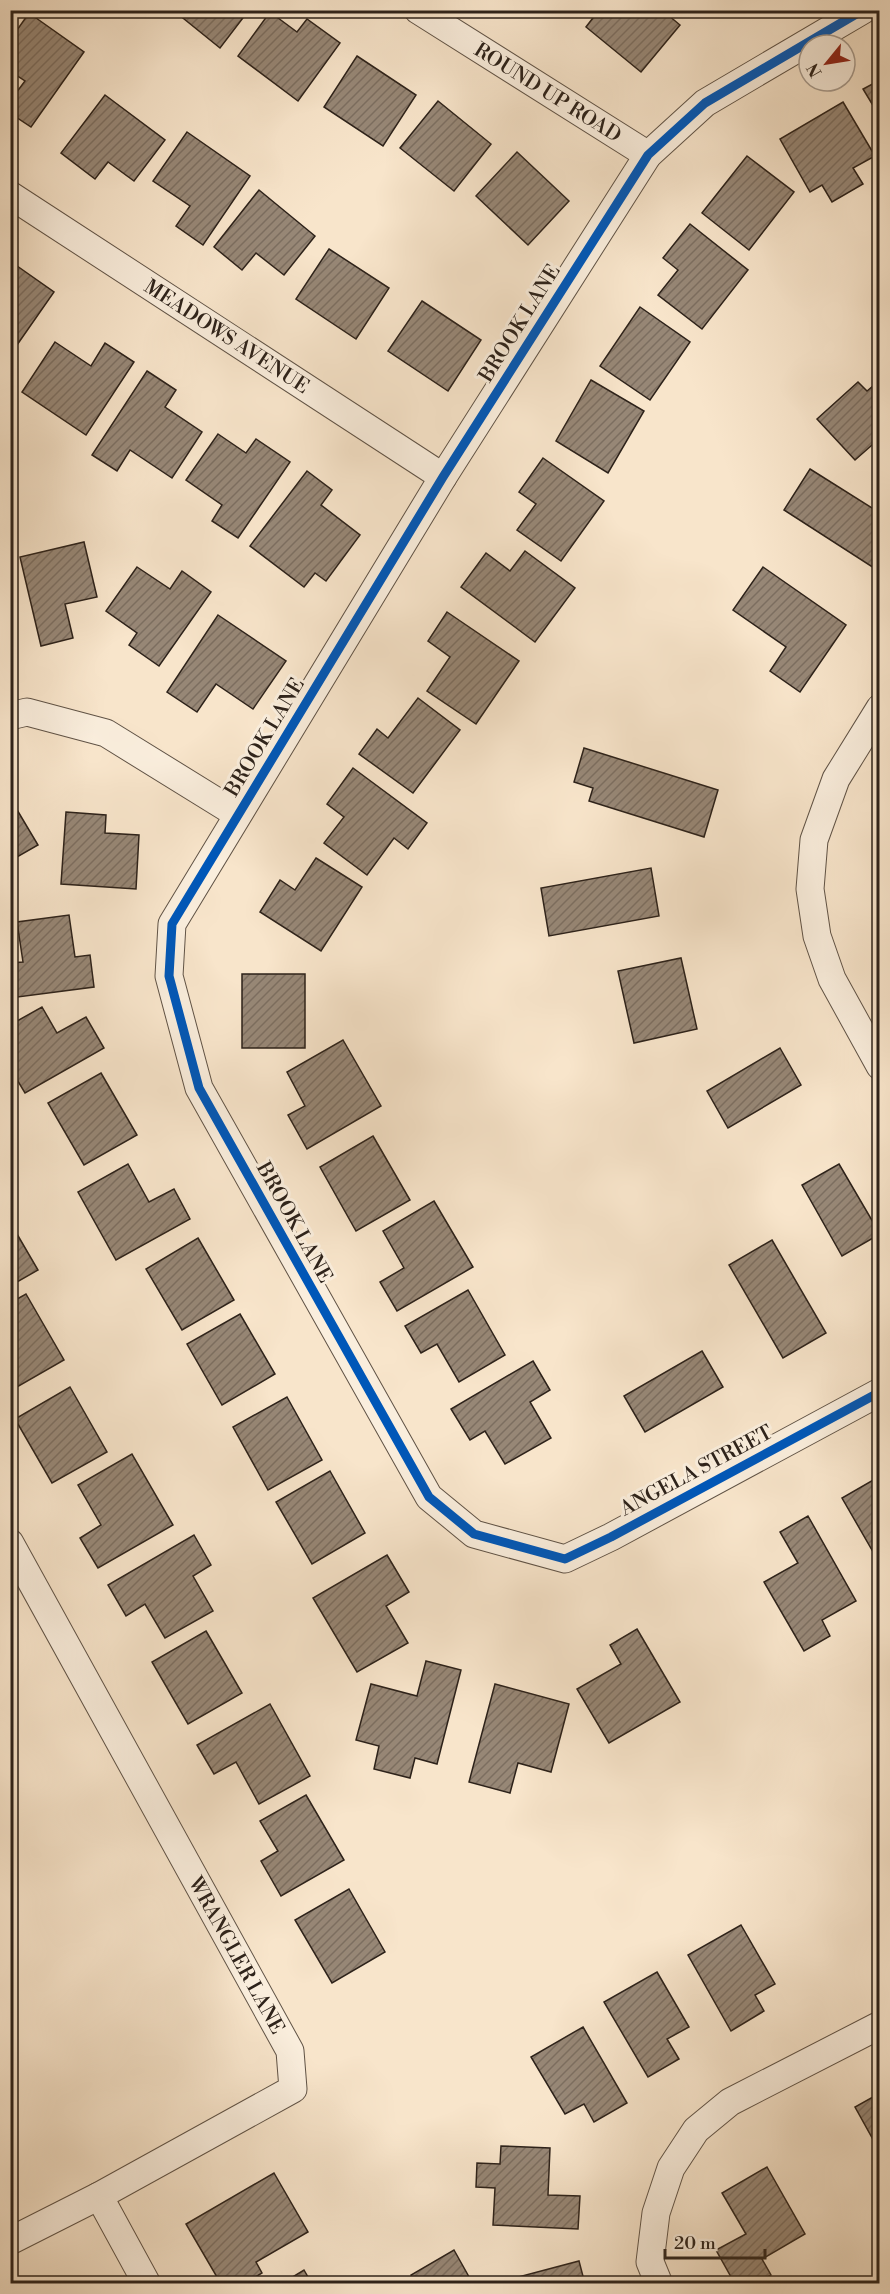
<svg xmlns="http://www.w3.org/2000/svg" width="890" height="2294" viewBox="0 0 890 2294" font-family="'Libre Bodoni',serif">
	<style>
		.building { fill: url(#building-hatch); stroke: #2d221a; stroke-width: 1.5 }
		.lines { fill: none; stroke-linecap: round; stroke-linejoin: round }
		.street-casing { stroke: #605346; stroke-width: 29 }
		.street { stroke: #faeedd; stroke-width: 27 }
		.cycleway-casing { stroke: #faeedd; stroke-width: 13 }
		.cycleway { stroke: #0057b8; stroke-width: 9 }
		.labels { text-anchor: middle; stroke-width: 6; stroke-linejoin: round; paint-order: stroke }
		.street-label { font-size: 20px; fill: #2d221a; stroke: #faeedd }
	</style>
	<defs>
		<pattern id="building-hatch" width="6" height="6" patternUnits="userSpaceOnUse" patternTransform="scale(1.5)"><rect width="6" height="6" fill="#978776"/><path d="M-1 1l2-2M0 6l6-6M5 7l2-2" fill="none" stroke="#7c6e60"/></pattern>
	</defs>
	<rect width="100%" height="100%" fill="#f8e5cb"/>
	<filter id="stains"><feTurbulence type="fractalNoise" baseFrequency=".00333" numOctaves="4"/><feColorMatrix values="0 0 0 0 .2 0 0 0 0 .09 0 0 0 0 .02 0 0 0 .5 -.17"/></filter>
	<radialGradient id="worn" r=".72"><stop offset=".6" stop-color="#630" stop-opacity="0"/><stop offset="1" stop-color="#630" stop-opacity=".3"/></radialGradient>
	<!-- building -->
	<g class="building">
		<path d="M173,10H249L220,48Z"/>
		<path d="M599,10H662L680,25L641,72L586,27Z"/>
		<path d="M270,12L297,32L307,19L340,43L298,101L238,56Z"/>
		<path d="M29,13L84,52L31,127L10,113V101L25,81L10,71V40Z"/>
		<path d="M357,56L416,95L383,146L324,107Z"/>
		<path d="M880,80V117L863,89Z"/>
		<path d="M105,95L165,140L134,181L108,162L95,179L61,153Z"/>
		<path d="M438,101L491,144L454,191L400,148Z"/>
		<path d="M843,102L875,156L853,168L863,184L832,202L822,185L810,192L780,139Z"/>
		<path d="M187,132L250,176L203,245L176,226L190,206L153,181Z"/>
		<path d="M517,152L569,201L528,245L476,196Z"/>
		<path d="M747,156L794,192L749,250L702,213Z"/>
		<path d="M259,190L315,236L284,275L256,253L242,270L214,247Z"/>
		<path d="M690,224L748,270L702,329L658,295L678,270L663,258Z"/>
		<path d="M329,249L389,288L356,339L296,299Z"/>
		<path d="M10,261L54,292L10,355Z"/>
		<path d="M422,301L481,340L448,391L388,351Z"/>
		<path d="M640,307L690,342L650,400L600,366Z"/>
		<path d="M55,342L91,366L105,343L134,362L86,435L22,392Z"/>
		<path d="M147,371L176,390L165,407L202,432L172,478L130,450L117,471L92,455Z"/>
		<path d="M591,380L644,411L608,473L556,441Z"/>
		<path d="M880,380V438L855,460L817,419L858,382L867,391Z"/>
		<path d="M218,434L246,453L256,439L290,462L238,538L212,521L222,505L186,480Z"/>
		<path d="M543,458L604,501L561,561L517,530L536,504L519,492Z"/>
		<path d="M810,469L880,513V560L874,568L784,510Z"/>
		<path d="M307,471L332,490L321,505L360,535L326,581L315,573L304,587L250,546Z"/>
		<path d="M84,542L97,597L65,604L73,638L41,646L20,557Z"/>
		<path d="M525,551L575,588L535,642L461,587L486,553L510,571Z"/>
		<path d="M137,567L170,589L182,571L211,592L159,666L129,645L137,633L106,611Z"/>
		<path d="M763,567L846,625L800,692L770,671L786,647L733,610Z"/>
		<path d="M447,612L519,661L476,724L427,691L450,657L428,641Z"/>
		<path d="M218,615L286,661L253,709L216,684L197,712L167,692Z"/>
		<path d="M418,698L460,730L413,793L359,754L377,729L388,738Z"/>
		<path d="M584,748L718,790L704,837L589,801L593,788L574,782Z"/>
		<path d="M353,768L427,823L408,849L394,838L367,875L324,843L344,817L327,804Z"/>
		<path d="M10,798L38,845L10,861Z"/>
		<path d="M66,812L106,815L105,833L139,835L136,889L61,884Z"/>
		<path d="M316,858L362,887L321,951L260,912L280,880L295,890Z"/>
		<path d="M651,868L659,916L549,936L541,888Z"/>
		<path d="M69,915L75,957L90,955L94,987L10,998V963L23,962L17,922Z"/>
		<path d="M681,958L697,1029L634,1043L618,971Z"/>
		<rect x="242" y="974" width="63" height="74"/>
		<path d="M42,1007L57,1033L86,1017L104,1048L25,1093L10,1068V1025Z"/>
		<path d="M343,1040L381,1106L307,1149L288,1115L305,1106L287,1072Z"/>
		<path d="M780,1048L801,1085L728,1128L707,1091Z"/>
		<path d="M101,1073L137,1135L84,1165L48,1103Z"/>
		<path d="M373,1136L410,1200L356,1231L320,1167Z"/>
		<path d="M128,1164L149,1202L174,1189L190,1219L116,1260L78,1192Z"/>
		<path d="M839,1164L880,1234L842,1256L802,1185Z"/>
		<path d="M434,1201L473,1267L397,1311L380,1282L404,1268L383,1231Z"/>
		<path d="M10,1222L38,1270L10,1286Z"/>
		<path d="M198,1238L234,1300L182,1330L146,1269Z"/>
		<path d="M772,1240L826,1333L783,1358L729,1265Z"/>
		<path d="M468,1290L505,1355L459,1382L437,1344L421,1353L405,1326Z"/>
		<path d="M26,1294L64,1360L10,1391V1303Z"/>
		<path d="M240,1314L275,1374L222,1405L187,1344Z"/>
		<path d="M702,1351L723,1387L645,1432L624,1396Z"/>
		<path d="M533,1361L550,1390L530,1402L551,1438L505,1464L485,1431L470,1440L451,1409Z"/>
		<path d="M70,1387L107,1452L52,1483L15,1419Z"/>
		<path d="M287,1397L322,1460L268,1490L233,1427Z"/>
		<path d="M132,1454L173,1525L98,1568L80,1538L101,1525L78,1485Z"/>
		<path d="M330,1471L365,1533L312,1564L276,1502Z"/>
		<path d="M875,1479L880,1486V1564L842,1498Z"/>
		<path d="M808,1516L856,1601L822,1620L830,1636L804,1651L764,1582L798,1563L780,1532Z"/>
		<path d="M194,1535L211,1565L193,1576L213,1611L165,1638L145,1604L126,1616L108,1585Z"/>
		<path d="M387,1555L409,1592L386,1606L408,1643L357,1672L313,1598Z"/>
		<path d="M637,1629L680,1702L609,1743L577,1689L621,1664L610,1645Z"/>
		<path d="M206,1631L242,1693L188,1724L152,1662Z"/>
		<path d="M426,1661L461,1670L437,1764L415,1758L410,1778L374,1769L379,1746L356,1740L371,1684L417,1696Z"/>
		<path d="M495,1684L569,1704L551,1772L518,1763L510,1793L469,1782Z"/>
		<path d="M270,1704L310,1776L259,1804L236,1762L214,1774L197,1745Z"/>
		<path d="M306,1795L344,1860L281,1896L261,1861L278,1851L260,1821Z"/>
		<path d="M349,1889L385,1952L332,1983L295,1920Z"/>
		<path d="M741,1925L775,1984L755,1995L764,2011L731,2031L688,1955Z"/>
		<path d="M657,1972L689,2027L667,2039L679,2059L648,2077L604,2002Z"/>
		<path d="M583,2027L627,2103L594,2122L584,2104L565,2114L531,2057Z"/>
		<path d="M880,2093V2152L855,2107Z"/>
		<path d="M501,2146L550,2148L548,2195L580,2196L578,2229L493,2225L495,2188L476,2187L477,2163L500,2164Z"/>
		<path d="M767,2167L805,2234L762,2259L771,2275L756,2284H735L716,2250L746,2234L722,2193Z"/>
		<path d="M274,2173L308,2232L256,2262L262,2273L244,2284H221L186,2224Z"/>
		<path d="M454,2250L473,2284H415L411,2275Z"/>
		<path d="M579,2261L585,2284H508L507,2280Z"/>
		<path d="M304,2270L312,2284H281Z"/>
	</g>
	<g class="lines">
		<defs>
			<g id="street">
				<path d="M418,10L648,155"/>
				<path d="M863,10L705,103L648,155L443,477L172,924L169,976L199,1088L429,1497L474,1534L565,1559L611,1537L880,1392"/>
				<path d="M10,195L443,477"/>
				<path d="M880,708L836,779L814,840L810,889L817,936L832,979L880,1066"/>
				<path d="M10,716L27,712L106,733L237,814"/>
				<path d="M10,1543L290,2051L293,2089L99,2196L10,2241"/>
				<path d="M99,2196L147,2284"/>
				<path d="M659,2284L650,2262L656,2213L671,2168L696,2130L730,2102L880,2025"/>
			</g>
		</defs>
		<!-- street casing -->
		<use href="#street" class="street-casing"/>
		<!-- street -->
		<use href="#street" class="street"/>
		<defs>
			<path id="cycleway" d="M863,10L705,103L648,155L443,477L172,924L169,976L199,1088L429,1497L474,1534L565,1559L611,1537L880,1392"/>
		</defs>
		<!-- cycleway casing -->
		<use href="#cycleway" class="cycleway-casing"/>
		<!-- cycleway -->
		<use href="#cycleway" class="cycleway"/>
	</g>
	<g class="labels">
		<!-- street labels -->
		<g class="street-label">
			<text transform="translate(548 92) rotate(32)" y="7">ROUND UP ROAD</text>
			<text transform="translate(519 323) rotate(-58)" y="7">BROOK LANE</text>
			<text transform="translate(227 336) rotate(33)" y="7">MEADOWS AVENUE</text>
			<text transform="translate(264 737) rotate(-59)" y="7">BROOK LANE</text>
			<text transform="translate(295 1222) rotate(61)" y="7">BROOK LANE</text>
			<text transform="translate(696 1470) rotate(-28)" y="7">ANGELA STREET</text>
			<text transform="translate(237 1955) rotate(61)" y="7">WRANGLER LANE</text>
		</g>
	</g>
	<!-- margin -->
	<rect width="890" height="2294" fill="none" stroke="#f8e5cb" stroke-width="36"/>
	<rect x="12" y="12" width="866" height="2270" fill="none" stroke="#2d221a" stroke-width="3"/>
	<rect x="18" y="18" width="854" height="2258" fill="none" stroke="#2d221a" stroke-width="1.5"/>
	<!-- north arrow -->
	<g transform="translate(827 63) rotate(240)"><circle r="28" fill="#faeedd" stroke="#a89c8f" stroke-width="1.5"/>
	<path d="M0-4.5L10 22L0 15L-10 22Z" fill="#8f2418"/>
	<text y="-9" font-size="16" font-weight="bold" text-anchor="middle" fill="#2d221a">N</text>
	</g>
	<!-- scale -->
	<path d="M665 2249v9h100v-9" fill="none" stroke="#2d221a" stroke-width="3"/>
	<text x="674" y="2249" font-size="18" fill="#2d221a" stroke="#faeedd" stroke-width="4.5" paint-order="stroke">20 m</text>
	<rect width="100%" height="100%" filter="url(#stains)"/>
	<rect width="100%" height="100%" fill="url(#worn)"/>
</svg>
